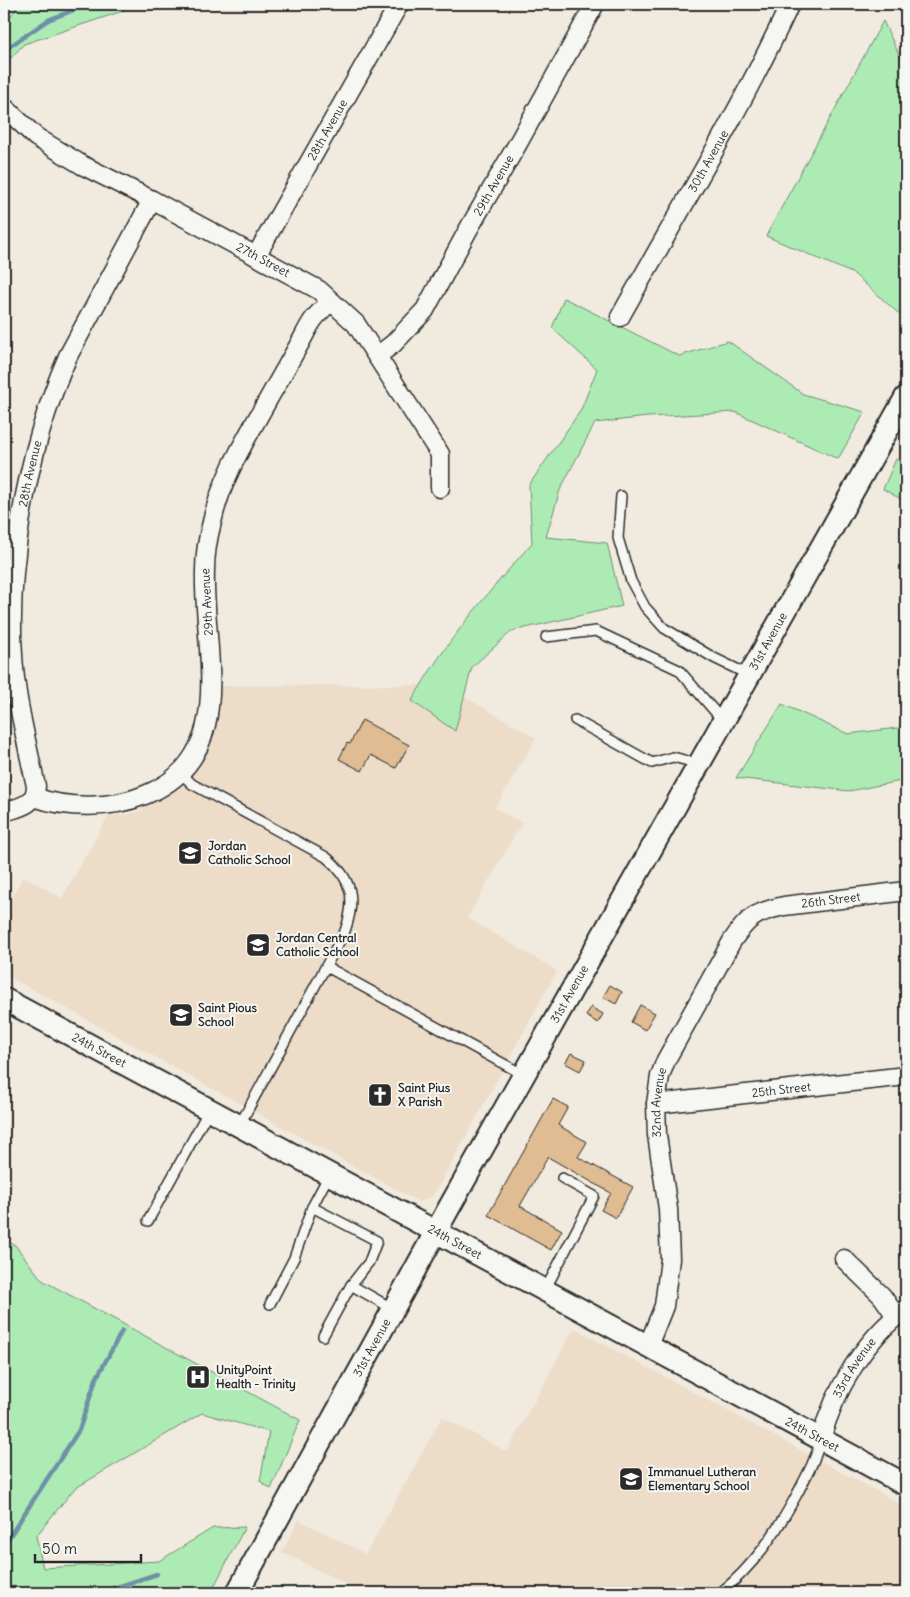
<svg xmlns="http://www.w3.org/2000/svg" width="910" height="1597" viewBox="0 0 910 1597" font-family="Delius,sans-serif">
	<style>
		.built { fill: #ecdcc8 }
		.green { fill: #acecb4; stroke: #6c8c70 }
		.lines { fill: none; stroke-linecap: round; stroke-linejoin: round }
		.stream { stroke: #6e91a7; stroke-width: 4.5 }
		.building { fill: #dfbc91; stroke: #2b2b2b }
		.service-casing { stroke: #2b2b2b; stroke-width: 12 }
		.minor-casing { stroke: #2b2b2b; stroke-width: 21 }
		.tertiary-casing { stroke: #2b2b2b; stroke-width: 25 }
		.service { stroke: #f6f6f2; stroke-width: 9 }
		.minor { stroke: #f6f6f2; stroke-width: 18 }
		.tertiary { stroke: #f6f6f2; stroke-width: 21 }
		.labels { text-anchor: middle; stroke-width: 4; stroke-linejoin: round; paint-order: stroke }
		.street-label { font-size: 12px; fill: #2b2b2b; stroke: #f6f6f2 }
		.poi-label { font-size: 12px; font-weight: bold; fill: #2b2b2b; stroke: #f6f6f2; text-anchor: start }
	</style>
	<rect width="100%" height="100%" fill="#f1eadf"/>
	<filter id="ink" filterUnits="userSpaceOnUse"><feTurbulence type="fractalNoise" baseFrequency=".02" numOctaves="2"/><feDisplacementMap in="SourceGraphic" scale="10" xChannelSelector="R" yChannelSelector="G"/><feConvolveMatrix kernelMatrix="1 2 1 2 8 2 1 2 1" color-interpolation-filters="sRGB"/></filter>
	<g filter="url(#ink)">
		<!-- built -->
		<g class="built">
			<path d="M444,685L536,738L495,808L522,823L467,918L557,971L433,1196L419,1202L4,974V914L23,876L62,898L108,817L136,813L178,787L213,734L218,686Z"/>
			<path d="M574,1328L906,1507V1593H344L348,1585L282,1552L299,1520L366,1554L442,1417L507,1452Z"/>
		</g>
		<!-- green -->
		<g class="green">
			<path d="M19,4H127L123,11L24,44L4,65V26Z"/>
			<path d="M883,21L906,69V320L854,274L766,236Z"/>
			<path d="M564,298L679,356L728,341L803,394L865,412L838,459L735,412L648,417L595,423L560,490L546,537L607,543L622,606L512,631L472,667L455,731L412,701C444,643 488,593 532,543L529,485L581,410L597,369L552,328Z"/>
			<path d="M896,459L906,464V502L883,489Z"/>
			<path d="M782,704L848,734L906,727V780L849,791L736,778Z"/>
			<path d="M4,1240L15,1245L42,1280L300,1420L271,1489L260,1481L269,1432L202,1413L74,1489L36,1536L43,1568L159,1561L213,1528L245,1527L211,1592L201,1593H4Z"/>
		</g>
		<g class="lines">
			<!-- stream -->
			<g class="stream">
				<path d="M6,49L48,20L74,10L77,4"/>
				<path d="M4,1545L79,1430L96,1379L122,1331"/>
				<path d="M99,1593L157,1574"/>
			</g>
		</g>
		<!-- building -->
		<g class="building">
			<path d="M362,720L409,745L396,768L371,755L362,771L339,759L347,743L350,744Z"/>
			<path d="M610,985L622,992L616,1004L603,997Z"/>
			<path d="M640,1005L655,1013L645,1030L631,1022Z"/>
			<path d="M591,1007L603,1014L598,1023L586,1016Z"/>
			<path d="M571,1053L586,1060L580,1071L565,1063Z"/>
			<path d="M553,1099L568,1107L558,1125L587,1142L578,1157L633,1187L616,1218L601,1210L611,1193L548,1157L520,1206L562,1230L551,1250L488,1215Z"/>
		</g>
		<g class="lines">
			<defs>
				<g id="service">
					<path d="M621,496L618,538L631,581L645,607L664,628L714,658L749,675"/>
					<path d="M546,637L596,631L679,670L723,721"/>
					<path d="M575,720L652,763L673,757L699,764"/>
					<path d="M181,773L192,784L326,857C353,879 356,900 345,931L239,1126"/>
					<path d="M327,967L524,1075"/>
					<path d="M312,1207L377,1241L369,1262L351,1285L323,1336"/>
					<path d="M148,1221L209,1110"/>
					<path d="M351,1285L393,1309"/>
					<path d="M545,1290L594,1196L562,1178"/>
					<path d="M270,1304L294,1258L312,1207L329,1175"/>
					<path d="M720,1593C753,1567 776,1533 796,1496C807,1475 815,1461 821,1439"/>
				</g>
				<g id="minor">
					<path id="s1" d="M4,107L36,137L82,165L152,200L319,290L356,324L440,454V488"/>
					<path id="s2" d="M256,256L399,4"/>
					<path id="s3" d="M620,317C678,213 740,112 790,4"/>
					<path id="s4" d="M377,356L393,344L425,310L468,230L517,145L595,4"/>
					<path d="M34,797C68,809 111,809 145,795C241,756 202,649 205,570C205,555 208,537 212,522C222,476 248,436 270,396C280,378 290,361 300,343C304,336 308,327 313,320C318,313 325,307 331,301"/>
					<path id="s5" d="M4,812C19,807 36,805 36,786C29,755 22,724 17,693C1,586 25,454 68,356L152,200"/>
					<path id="s6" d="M656,1104L906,1076"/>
					<path d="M844,1259L882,1296L896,1316"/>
					<path id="s7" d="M648,1346L664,1306L670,1259L668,1209L657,1135L656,1104L660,1076L666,1060L681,1033L732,941C748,917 756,912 784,906L906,891"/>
					<path id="s8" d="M821,1439C834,1391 865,1338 906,1309"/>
				</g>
				<g id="tertiary">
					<path id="s9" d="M4,999L906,1485"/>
					<path id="s10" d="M237,1593L450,1206L906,397"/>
				</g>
			</defs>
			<!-- service casing -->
			<use href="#service" class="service-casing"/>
			<!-- minor casing -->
			<use href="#minor" class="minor-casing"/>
			<!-- tertiary casing -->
			<use href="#tertiary" class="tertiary-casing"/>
			<!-- service -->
			<use href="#service" class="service"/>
			<!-- minor -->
			<use href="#minor" class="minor"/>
			<!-- tertiary -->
			<use href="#tertiary" class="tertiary"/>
		</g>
	</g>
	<!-- icons -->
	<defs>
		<symbol id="school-square" viewBox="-11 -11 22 22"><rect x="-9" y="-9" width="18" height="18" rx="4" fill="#2b2b2b" stroke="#f6f6f2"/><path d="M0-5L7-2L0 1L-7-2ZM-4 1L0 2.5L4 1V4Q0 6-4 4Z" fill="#fff"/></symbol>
		<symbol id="church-square" viewBox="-11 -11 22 22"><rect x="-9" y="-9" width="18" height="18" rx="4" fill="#2b2b2b" stroke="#f6f6f2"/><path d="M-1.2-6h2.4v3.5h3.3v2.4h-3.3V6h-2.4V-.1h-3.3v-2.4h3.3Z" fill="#fff"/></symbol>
		<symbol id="hospital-square" viewBox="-11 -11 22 22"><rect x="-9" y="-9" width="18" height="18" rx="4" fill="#2b2b2b" stroke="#f6f6f2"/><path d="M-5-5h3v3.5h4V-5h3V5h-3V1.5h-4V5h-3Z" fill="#fff"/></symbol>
	</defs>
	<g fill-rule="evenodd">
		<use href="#school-square" x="176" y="839" width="28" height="28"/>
		<use href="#school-square" x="244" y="931" width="28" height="28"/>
		<use href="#school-square" x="167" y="1001" width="28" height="28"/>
		<use href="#church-square" x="366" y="1081" width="28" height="28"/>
		<use href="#hospital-square" x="184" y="1363" width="28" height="28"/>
		<use href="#school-square" x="617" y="1465" width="28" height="28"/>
	</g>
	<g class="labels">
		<!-- street labels -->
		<g class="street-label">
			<text dy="4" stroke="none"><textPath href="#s2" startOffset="145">28th Avenue</textPath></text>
			<text dy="4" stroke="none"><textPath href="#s3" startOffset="179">30th Avenue</textPath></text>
			<text dy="4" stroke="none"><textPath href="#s4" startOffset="209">29th Avenue</textPath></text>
			<text dy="4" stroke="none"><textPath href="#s1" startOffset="302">27th Street</textPath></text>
			<text dy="4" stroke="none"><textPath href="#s5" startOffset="361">28th Avenue</textPath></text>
			<text transform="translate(207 602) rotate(-93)" y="4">29th Avenue</text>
			<text dy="4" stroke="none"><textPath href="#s10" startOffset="1090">31st Avenue</textPath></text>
			<text dy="4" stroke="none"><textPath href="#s7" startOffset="540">26th Street</textPath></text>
			<text dy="4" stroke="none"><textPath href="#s10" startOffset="685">31st Avenue</textPath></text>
			<text dy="4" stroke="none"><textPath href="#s9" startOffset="108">24th Street</textPath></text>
			<text dy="4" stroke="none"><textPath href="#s6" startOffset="126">25th Street</textPath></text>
			<text dy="4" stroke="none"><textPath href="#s7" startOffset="248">32nd Avenue</textPath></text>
			<text dy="4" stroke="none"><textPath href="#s9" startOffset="512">24th Street</textPath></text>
			<text dy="4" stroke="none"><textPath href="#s10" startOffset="280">31st Avenue</textPath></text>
			<text dy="4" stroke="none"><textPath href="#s8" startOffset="79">33rd Avenue</textPath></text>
			<text dy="4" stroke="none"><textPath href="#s9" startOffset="918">24th Street</textPath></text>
		</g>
		<!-- poi labels -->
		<g class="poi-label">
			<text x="208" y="850">Jordan<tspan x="208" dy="14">Catholic School</tspan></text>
			<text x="276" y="942">Jordan Central<tspan x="276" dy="14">Catholic School</tspan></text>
			<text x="198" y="1012">Saint Pious<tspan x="198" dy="14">School</tspan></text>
			<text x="398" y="1092">Saint Pius<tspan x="398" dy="14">X Parish</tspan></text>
			<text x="216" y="1374">UnityPoint<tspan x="216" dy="14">Health - Trinity</tspan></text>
			<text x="648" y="1476">Immanuel Lutheran<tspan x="648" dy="14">Elementary School</tspan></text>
		</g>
	</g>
	<!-- margin -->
	<rect width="910" height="1597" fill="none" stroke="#f6f6f2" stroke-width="20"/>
	<rect x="10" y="10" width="890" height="1577" fill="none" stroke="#2b2b2b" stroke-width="2" filter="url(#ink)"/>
	<!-- scale -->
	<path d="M35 1554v8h106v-8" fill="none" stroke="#2b2b2b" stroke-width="2.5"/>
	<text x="42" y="1554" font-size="15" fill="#2b2b2b" stroke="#f6f6f2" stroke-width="4" paint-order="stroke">50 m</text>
</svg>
